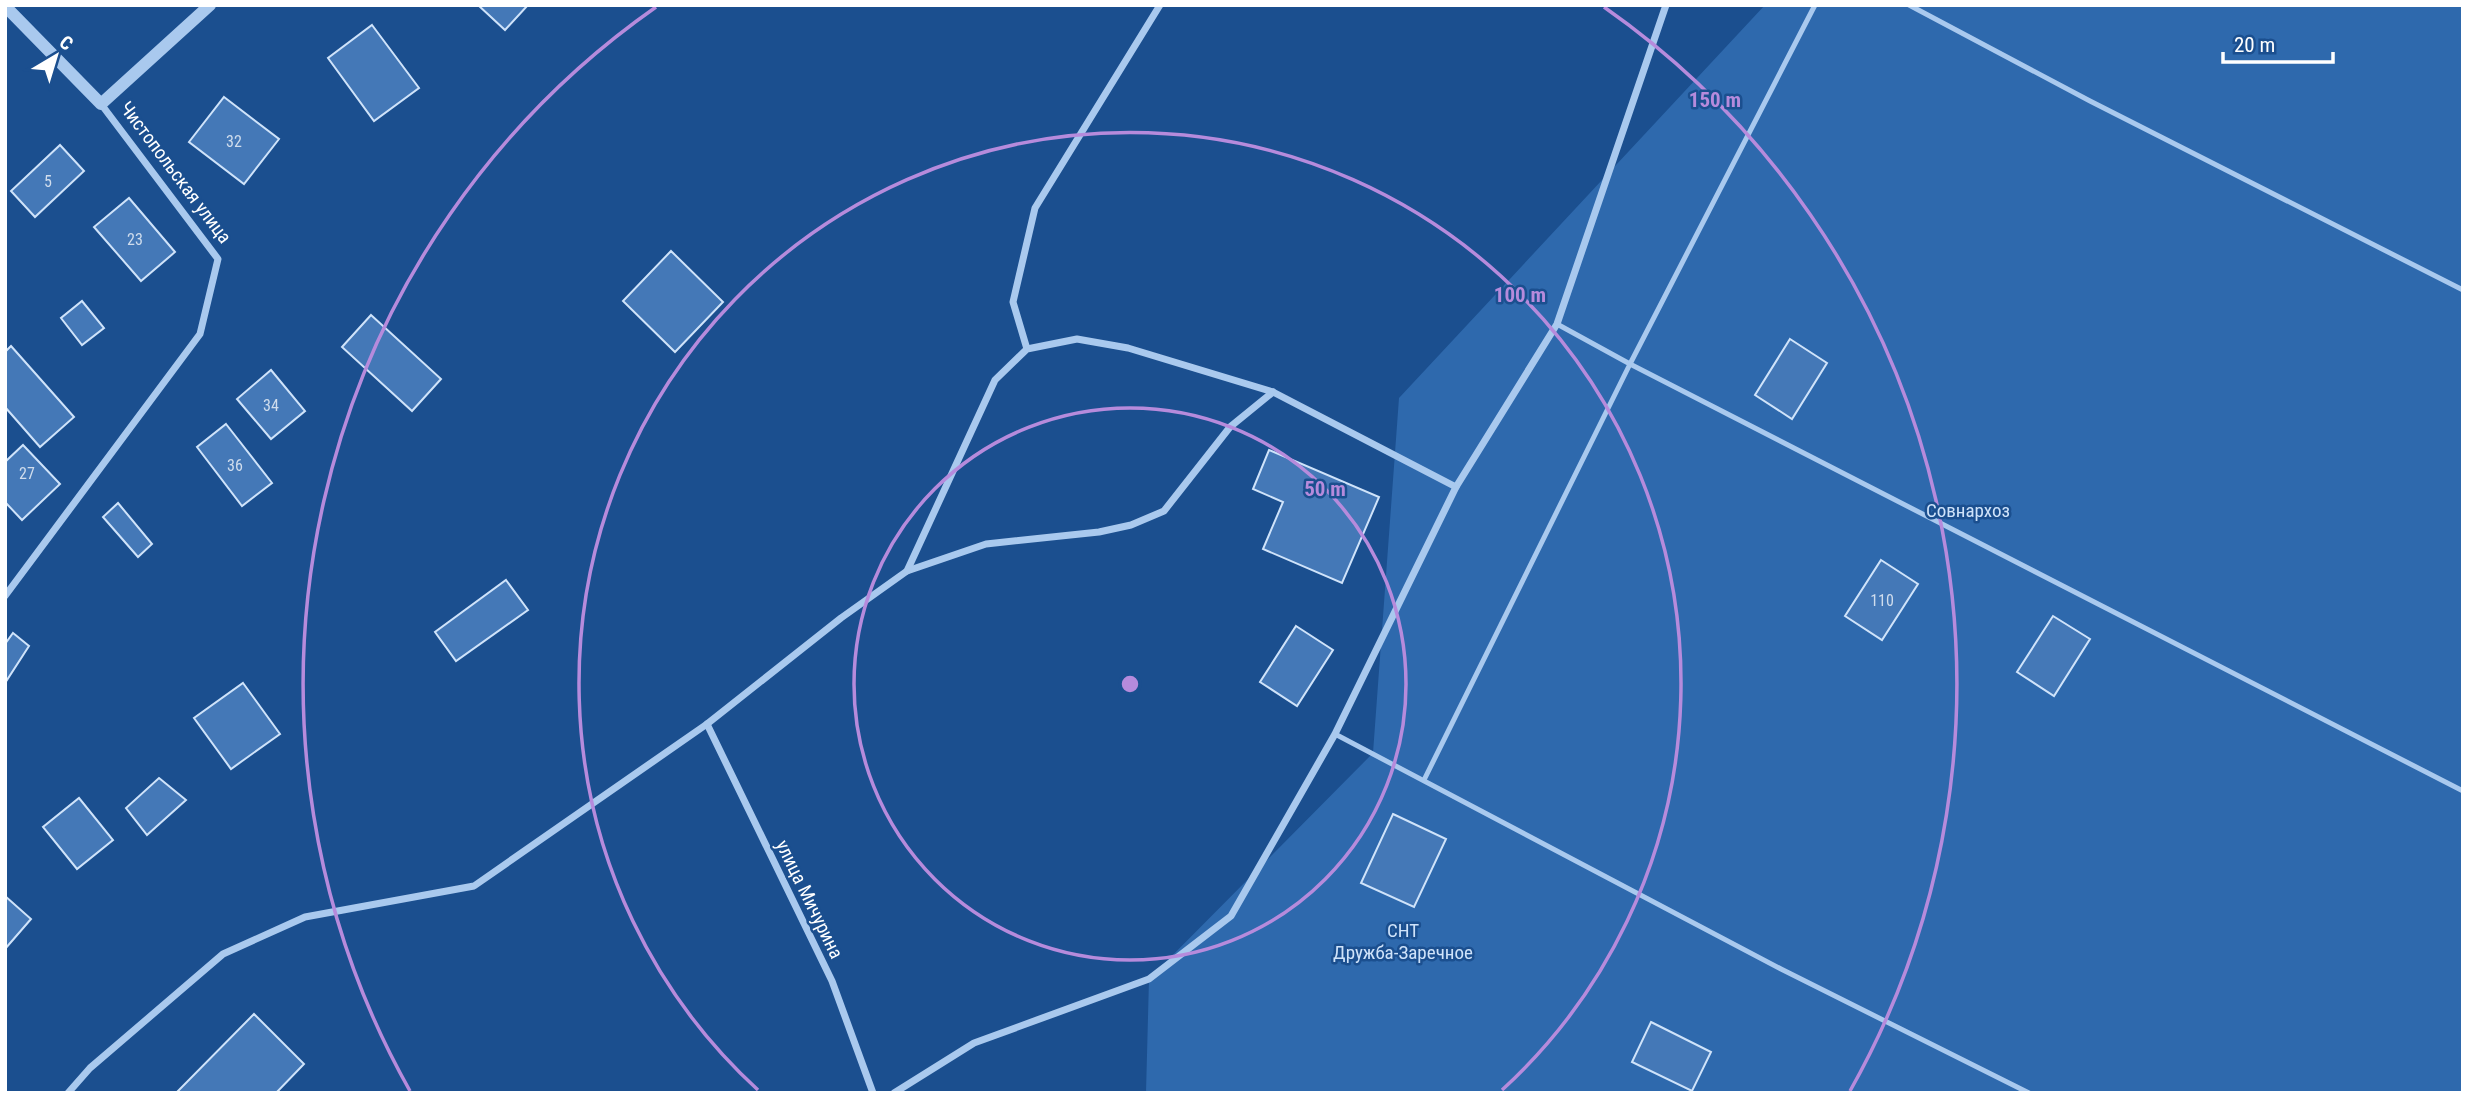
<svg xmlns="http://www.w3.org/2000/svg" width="2468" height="1098" viewBox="0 0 2468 1098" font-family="'Roboto Condensed',sans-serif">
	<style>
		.green { fill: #2e69ad }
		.building { fill: #4478b7; stroke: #cfe3fa; stroke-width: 2 }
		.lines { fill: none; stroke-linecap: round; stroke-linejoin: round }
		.service { stroke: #a9c9ee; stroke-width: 5 }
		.minor { stroke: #a9c9ee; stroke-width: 7 }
		.tertiary { stroke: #a9c9ee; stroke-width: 12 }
		.ring { fill: none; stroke: #b68bdc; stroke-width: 3.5 }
		.labels { text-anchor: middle; stroke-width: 5; stroke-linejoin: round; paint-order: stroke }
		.number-label { font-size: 16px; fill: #d0dded }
		.street-label { font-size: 19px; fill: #fff; stroke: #1b4f8f }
		.park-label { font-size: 19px; fill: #cfe3fa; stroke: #1b4f8f }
		.centre { fill: #b68bdc; stroke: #1b4f8f; stroke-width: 3.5 }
		.ring-label { font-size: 21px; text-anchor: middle; font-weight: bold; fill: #b68bdc; stroke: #1b4f8f; stroke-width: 5; stroke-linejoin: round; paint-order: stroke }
	</style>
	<rect width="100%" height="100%" fill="#1b4f8f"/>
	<!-- green -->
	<path class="green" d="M1765,5H2463V1093H1146L1149,979L1373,753L1399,398Z"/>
	<!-- building -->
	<g class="building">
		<path d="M478,5H528L505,30Z"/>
		<path d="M372,25L419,88L374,121L328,58Z"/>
		<path d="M224,97L279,139L244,184L189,142Z"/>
		<path d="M60,145L84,171L35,217L11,191Z"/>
		<path d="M129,198L175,252L141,281L94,227Z"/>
		<path d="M671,251L723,302L675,352L623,301Z"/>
		<path d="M82,301L104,328L82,345L61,318Z"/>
		<path d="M371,315L441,379L412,411L342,347Z"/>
		<path d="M1790,339L1827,363L1792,419L1755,395Z"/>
		<path d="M11,346L74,417L40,447L5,407V352Z"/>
		<path d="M271,370L305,411L271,439L237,399Z"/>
		<path d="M226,424L272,483L242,506L197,447Z"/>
		<path d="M23,445L60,484L22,520L5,502V462Z"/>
		<path d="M1269,450L1379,497L1342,583L1263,549L1283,502L1253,489Z"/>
		<path d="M118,503L152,544L138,557L103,517Z"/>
		<path d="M1881,560L1918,584L1882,640L1845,616Z"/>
		<path d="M506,580L528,610L456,661L435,632Z"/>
		<path d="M2053,616L2090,639L2054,696L2017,672Z"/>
		<path d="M1296,626L1333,650L1297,706L1260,682Z"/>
		<path d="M13,633L29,646L5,683V644Z"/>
		<path d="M243,683L280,734L231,769L194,718Z"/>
		<path d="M159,778L186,800L147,835L126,808Z"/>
		<path d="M79,798L113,840L77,869L43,827Z"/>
		<path d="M1393,814L1446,839L1414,907L1361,883Z"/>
		<path d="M5,896L31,919L5,949Z"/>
		<path d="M254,1014L304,1064L276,1093H176Z"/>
		<path d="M1651,1022L1711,1052L1692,1091L1632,1062Z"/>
	</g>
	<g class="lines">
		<!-- service -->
		<g class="service">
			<path d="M1815,5L1630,364L2463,791"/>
			<path d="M1909,5L2090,101L2463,290"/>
			<path d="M1335,734L1781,969L2029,1093"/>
			<path d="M1424,780L1630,364L1557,324"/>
		</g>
		<!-- minor -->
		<g class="minor">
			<path d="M1027,349L1013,302L1035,208L1160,5"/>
			<path d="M907,571L986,544L1099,532L1131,525L1164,511L1230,427L1273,392"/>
			<path d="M5,596L200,334L218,259L101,104"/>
			<path d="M707,724L832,981L873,1093"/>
			<path d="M68,1093L90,1068L223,954L305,917L474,886L707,724L841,618L907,571L995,380L1027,349L1077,339L1128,348L1273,392L1456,487L1557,324L1666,5"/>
			<path d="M894,1093L974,1043L1149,979L1231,916L1335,734L1456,487"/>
		</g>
		<!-- tertiary -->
		<path class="tertiary" d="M5,6L101,104L210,5"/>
	</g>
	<!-- distance rings -->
	<g class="ring">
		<circle cx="1130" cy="684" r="276"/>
		<path d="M758 1090A551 551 0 1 1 1502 1090"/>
		<path d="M410 1091A827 827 0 0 1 656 7M1604 7A827 827 0 0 1 1850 1091"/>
	</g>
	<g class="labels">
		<!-- number labels -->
		<g class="number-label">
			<text x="234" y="147">32</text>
			<text x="48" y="187">5</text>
			<text x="135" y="245">23</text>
			<text x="271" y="411">34</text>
			<text x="235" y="471">36</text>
			<text x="27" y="479">27</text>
			<text x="1882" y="606">110</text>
		</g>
		<!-- street labels -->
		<g class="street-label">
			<text transform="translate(176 172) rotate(53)" y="7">Чистопольская улица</text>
			<text transform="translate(810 899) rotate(64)" y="7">улица Мичурина</text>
		</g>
		<!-- park labels -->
		<g class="park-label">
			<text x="1968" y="517">Совнархоз</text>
			<text x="1403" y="937">СНТ<tspan x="1403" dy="22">Дружба-Заречное</tspan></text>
		</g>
	</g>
	<circle cx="1130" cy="684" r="10" class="centre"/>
	<g class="ring-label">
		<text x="1715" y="107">150 m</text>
		<text x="1520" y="302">100 m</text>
		<text x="1325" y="496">50 m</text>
	</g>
	<!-- border -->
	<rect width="2468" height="1098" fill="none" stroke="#ffffff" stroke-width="14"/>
	<!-- north arrow -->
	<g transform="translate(56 56) rotate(38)" stroke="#1b4f8f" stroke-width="5" paint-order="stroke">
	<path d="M0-5L12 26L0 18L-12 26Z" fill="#ffffff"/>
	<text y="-10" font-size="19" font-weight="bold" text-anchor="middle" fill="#ffffff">С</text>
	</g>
	<!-- scale -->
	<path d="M2223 52v10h110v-10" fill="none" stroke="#ffffff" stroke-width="3.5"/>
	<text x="2234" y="52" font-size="21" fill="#ffffff" stroke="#1b4f8f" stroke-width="5" paint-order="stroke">20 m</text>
</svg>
